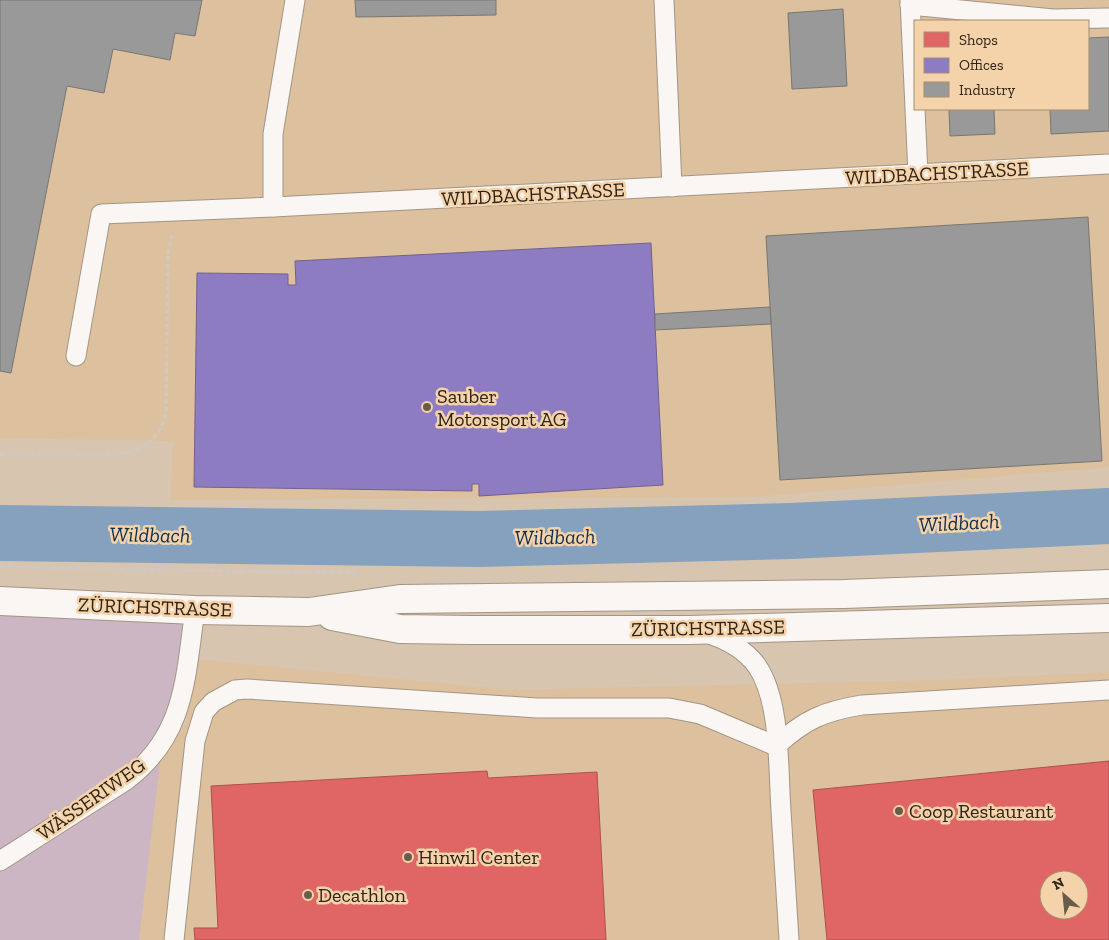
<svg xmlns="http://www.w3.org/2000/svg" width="1109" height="940" viewBox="0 0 1109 940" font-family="'Zilla Slab',serif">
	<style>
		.built { fill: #ddc09d; fill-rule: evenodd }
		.green { fill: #ccb6c3 }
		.shops { fill: #e06666; stroke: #ab524d; fill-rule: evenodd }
		.offices { fill: #8e7cc3; stroke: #72618e }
		.industry { fill: #999; stroke: #797671 }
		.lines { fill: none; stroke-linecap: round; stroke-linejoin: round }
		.river { stroke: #86a1bd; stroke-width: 56 }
		.service-casing { stroke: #a39584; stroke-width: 21 }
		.secondary-casing { stroke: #a39584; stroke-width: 30 }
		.path { stroke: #cec9c3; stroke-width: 3; stroke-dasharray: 5 2.5; stroke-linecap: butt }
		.service { stroke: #f9f6f3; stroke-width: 19 }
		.secondary { stroke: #f9f6f3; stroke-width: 28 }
		.poi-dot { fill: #6a5c4a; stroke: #f4d3ab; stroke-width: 2 }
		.labels { text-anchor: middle; stroke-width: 5; stroke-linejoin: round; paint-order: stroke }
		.street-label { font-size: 20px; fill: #2f2314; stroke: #f4d3ab }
		.poi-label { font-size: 20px; fill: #2f2314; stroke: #f4d3ab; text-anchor: start }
		.water-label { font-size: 21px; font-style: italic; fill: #0d2f50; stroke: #f4d3ab }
	</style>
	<rect width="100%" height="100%" fill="#d7c5af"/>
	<!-- built -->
	<g class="built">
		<path d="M0,0H1109V467L753,497L171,500L173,441L0,438ZM915,21H1088V109H915Z"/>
		<path d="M196,659L511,690L941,680L1109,672V940H139L160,763L186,723ZM1049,880H1079V910H1049Z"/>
	</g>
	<!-- green -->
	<path class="green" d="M0,603L195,610L185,688L160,763L139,940H0Z"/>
	<!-- shops -->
	<g class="shops">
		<path d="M1109,761V940H827L813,790ZM1049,880H1079V910H1049Z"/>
		<path d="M487,771L488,778L597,772L606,940H195L194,928H218L211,786Z"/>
	</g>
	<!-- offices -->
	<path class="offices" d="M651,243L663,485L479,496V484H472V491L194,487L197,273L288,274V285H296L295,261Z"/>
	<!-- industry -->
	<g class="industry">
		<path d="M0,0H202L195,36L175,33L170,60L113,49L104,93L67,86L11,373L0,371Z"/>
		<path d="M355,0H496V15L356,17Z"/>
		<path d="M843,9L847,86L792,89L788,13Z"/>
		<path d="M1109,37V131L1051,134L1050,109H1088V38Z"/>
		<path d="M949,109H994L995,134L950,136Z"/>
		<path d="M1088,217L1102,461L780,480L766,236Z"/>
		<path d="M770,307L771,324L655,330V314Z"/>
	</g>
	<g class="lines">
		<!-- river -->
		<path class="river" d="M0,533L479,539L791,531L1109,516"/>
		<defs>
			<g id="service">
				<path d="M664,0L672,187"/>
				<path d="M910,0L918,174"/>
				<path d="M910,5L1053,19L1109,18"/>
				<path d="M273,207V134L295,0"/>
				<path d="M76,356L101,214L273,207L1109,164"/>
				<path d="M706,633C725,639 745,649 757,666C781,701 778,768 781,811C784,854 786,897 789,940"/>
				<path d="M776,746C804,720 824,711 862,705L1109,690"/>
				<path d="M0,861L125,781C186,736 185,678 195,610"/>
				<path d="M174,940L195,741L204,712L213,702L235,690L247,689L537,708H669L700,714L776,746"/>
			</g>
			<g id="secondary">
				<path d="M0,601L195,610L309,612L400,599L844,594L1109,584"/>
				<path d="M332,616L400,629L470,630H690L1109,618"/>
			</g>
		</defs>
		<!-- service casing -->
		<use href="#service" class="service-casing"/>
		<!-- secondary casing -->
		<use href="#secondary" class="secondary-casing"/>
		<!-- path -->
		<g class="path">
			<path d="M0,454C23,454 47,455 70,455C109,455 154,461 166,413L168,252L172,235"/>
			<path d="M0,567L356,573"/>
		</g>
		<!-- service -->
		<use href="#service" class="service"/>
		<!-- secondary -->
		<use href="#secondary" class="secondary"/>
	</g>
	<!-- markers -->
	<g class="poi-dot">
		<circle cx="427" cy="407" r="5"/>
		<circle cx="899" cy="811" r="5"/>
		<circle cx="408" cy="857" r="5"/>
		<circle cx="308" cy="895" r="5"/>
	</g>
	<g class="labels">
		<!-- street labels -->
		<g class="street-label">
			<text transform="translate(937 173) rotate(-3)" y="7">WILDBACHSTRASSE</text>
			<text transform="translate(533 194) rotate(-3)" y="7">WILDBACHSTRASSE</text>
			<text transform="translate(155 607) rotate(2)" y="7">ZÜRICHSTRASSE</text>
			<text transform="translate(708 628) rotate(-1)" y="7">ZÜRICHSTRASSE</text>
			<text transform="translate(91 799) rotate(-35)" y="7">WÄSSERIWEG</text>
		</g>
		<!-- poi labels -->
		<g class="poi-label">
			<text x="437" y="403">Sauber<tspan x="437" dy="23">Motorsport AG</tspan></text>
			<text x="909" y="818">Coop Restaurant</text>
			<text x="418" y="864">Hinwil Center</text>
			<text x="318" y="902">Decathlon</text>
		</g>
		<!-- water labels -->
		<g class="water-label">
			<text transform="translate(959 523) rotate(-3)" y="7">Wildbach</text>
			<text transform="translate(150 535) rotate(1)" y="7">Wildbach</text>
			<text transform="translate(555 537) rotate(-1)" y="7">Wildbach</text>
		</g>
	</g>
	<!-- legend -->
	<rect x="914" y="20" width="175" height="90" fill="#f4d3ab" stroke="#a58d6f"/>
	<rect x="924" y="32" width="25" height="15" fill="#e06666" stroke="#a58d6f"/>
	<text x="959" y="45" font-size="15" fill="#2f2314">Shops</text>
	<rect x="924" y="58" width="25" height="15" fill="#8e7cc3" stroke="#a58d6f"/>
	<text x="959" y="70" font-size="15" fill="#2f2314">Offices</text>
	<rect x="924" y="82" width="25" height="15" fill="#999999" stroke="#a58d6f"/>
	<text x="959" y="95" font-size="15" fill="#2f2314">Industry</text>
	<!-- north arrow -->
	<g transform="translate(1064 895) rotate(333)"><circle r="24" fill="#f4d3ab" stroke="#a58d6f"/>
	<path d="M0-4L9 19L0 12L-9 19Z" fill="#6a5c4a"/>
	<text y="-8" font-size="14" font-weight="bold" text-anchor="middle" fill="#2f2314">N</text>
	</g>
</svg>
